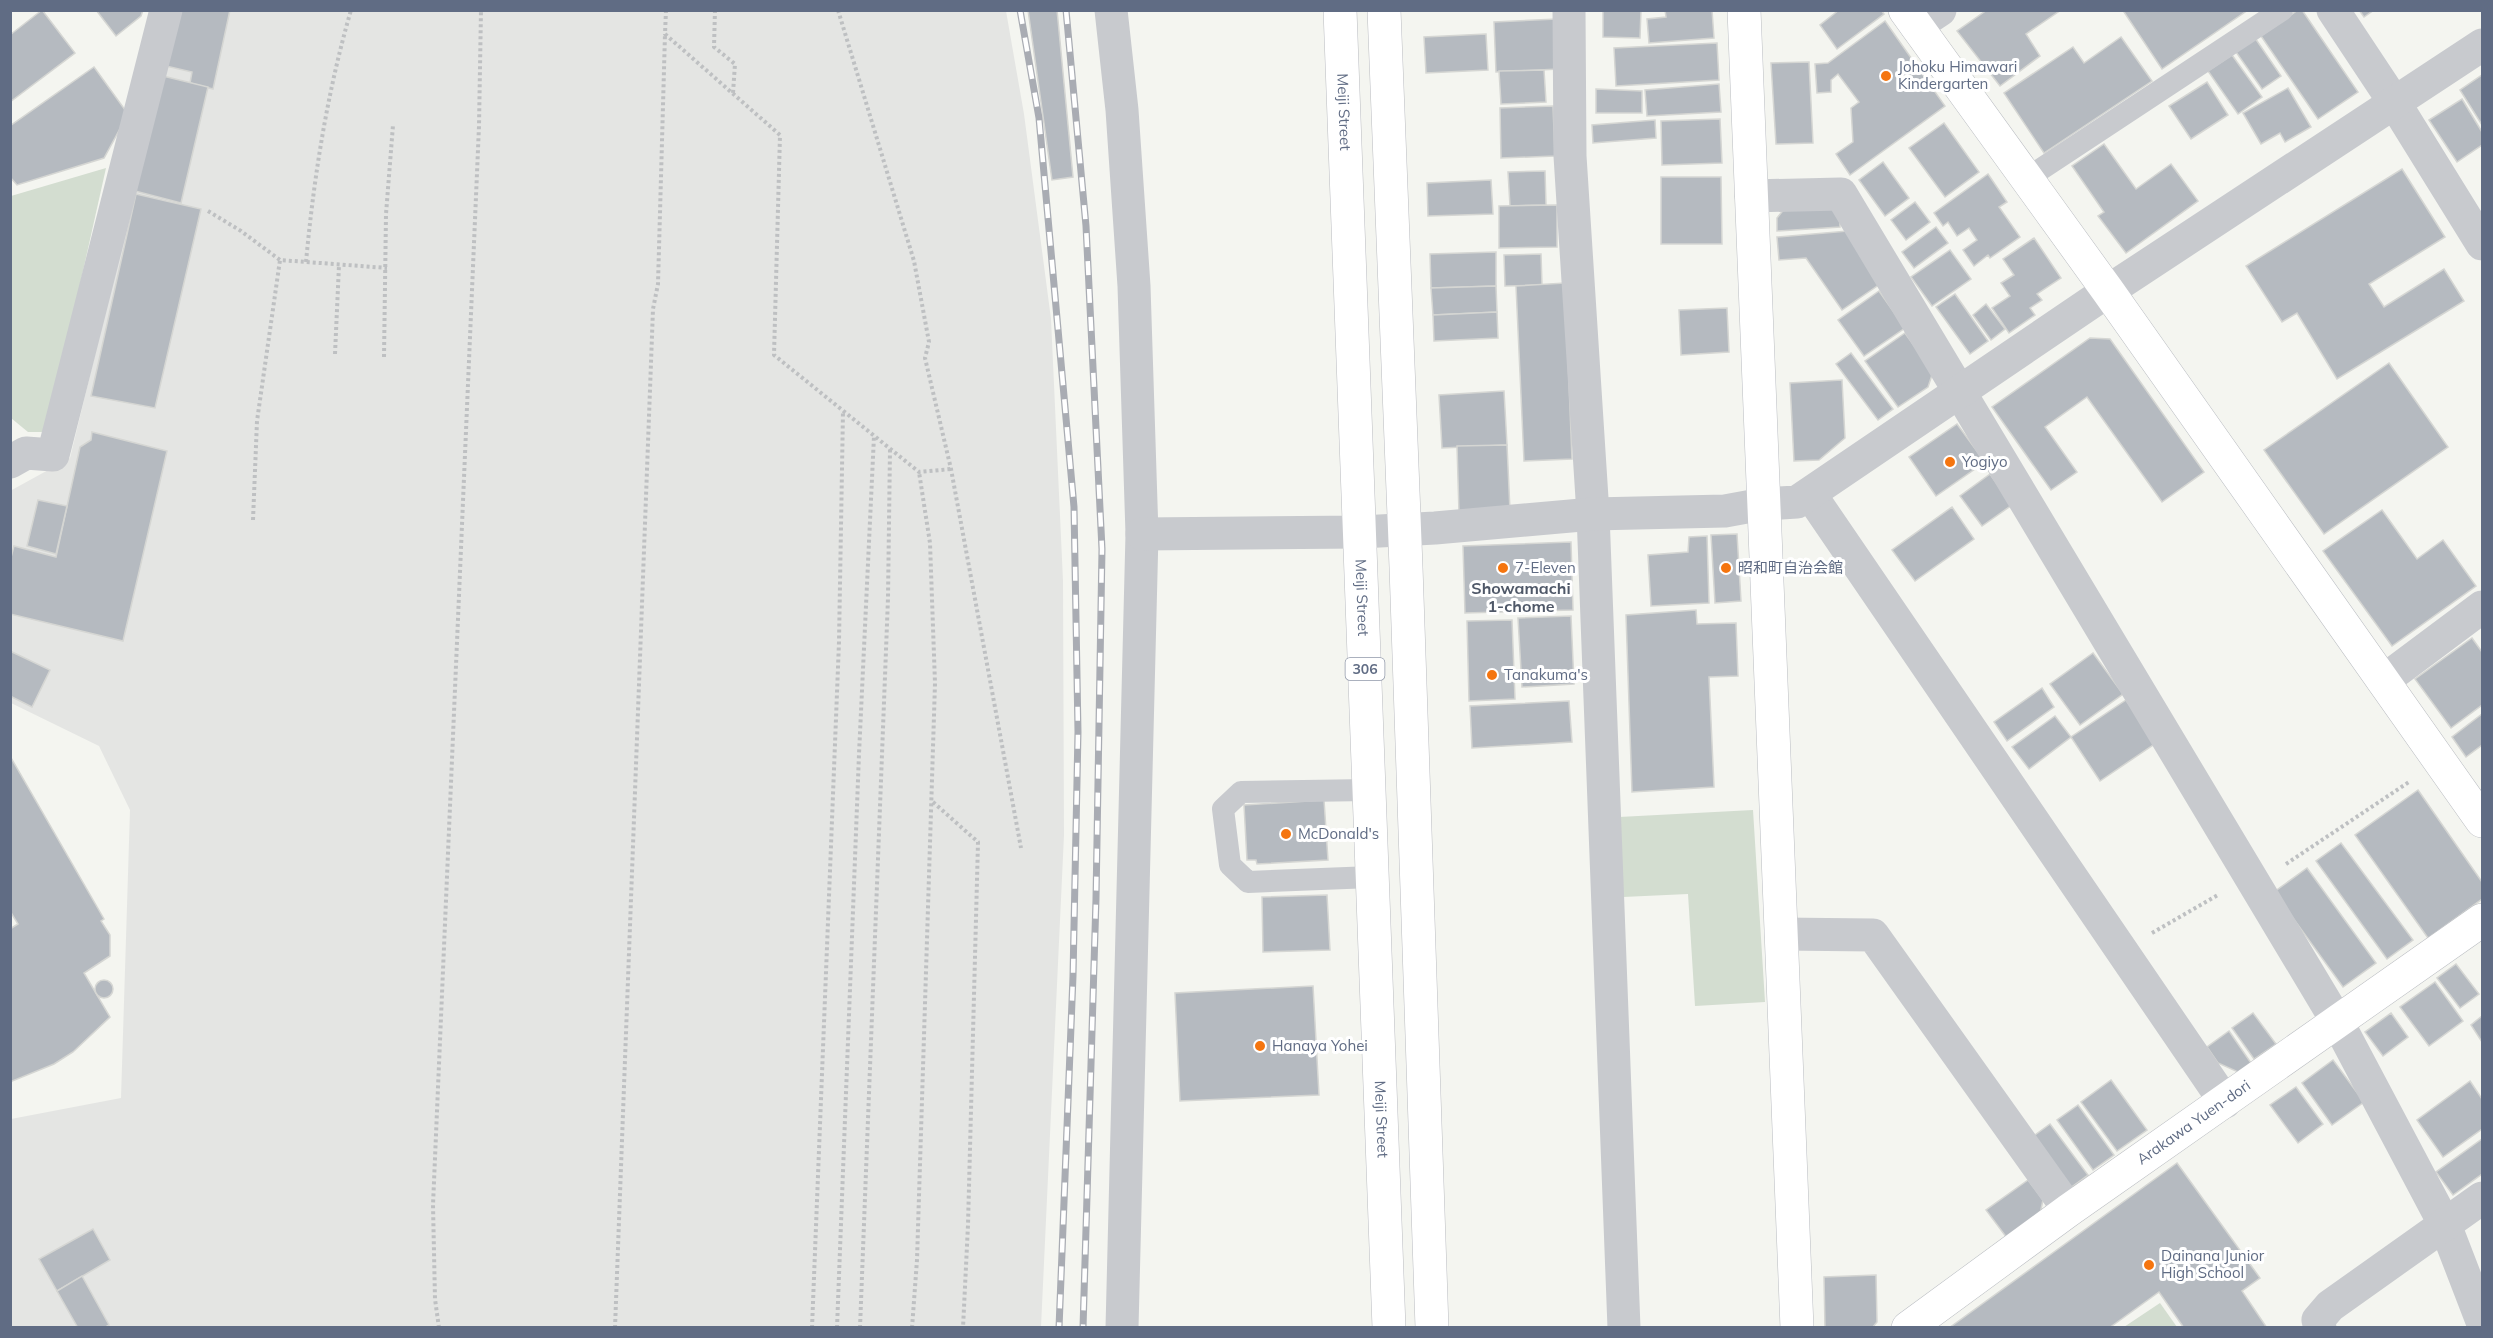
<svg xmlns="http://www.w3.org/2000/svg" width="2493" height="1338" viewBox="0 0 2493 1338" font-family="Mulish,'Noto Sans JP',sans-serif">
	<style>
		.built { fill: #e4e5e3 }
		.green { fill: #d3ddd0 }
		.building { fill: #b5bac0; stroke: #d5d6d3; stroke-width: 1.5 }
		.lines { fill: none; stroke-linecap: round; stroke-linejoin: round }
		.secondary-casing { stroke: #babdc2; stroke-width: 34 }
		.primary-casing { stroke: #babcc1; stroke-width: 34 }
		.path { stroke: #bec0c2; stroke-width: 4; stroke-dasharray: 3 3; stroke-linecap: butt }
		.lane { stroke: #c8cace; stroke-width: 22 }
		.street { stroke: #c8cace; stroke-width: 33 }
		.secondary { stroke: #fff; stroke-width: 33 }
		.primary { stroke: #fff; stroke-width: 33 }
		.rail-casing { stroke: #a9acb3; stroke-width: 7 }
		.rail { stroke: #fff; stroke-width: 4.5; stroke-dasharray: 14; stroke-linecap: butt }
		.poi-dot { fill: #f5750f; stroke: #fff; stroke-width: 2 }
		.labels { text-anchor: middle; stroke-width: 6; stroke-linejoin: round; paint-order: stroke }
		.shield { fill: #fff; stroke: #9098a9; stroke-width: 1.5 }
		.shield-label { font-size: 14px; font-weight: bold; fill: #606c84 }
		.poi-label { font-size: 15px; fill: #606c84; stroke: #fff; text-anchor: start }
		.street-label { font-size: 15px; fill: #606c84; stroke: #fff }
		.neighbourhood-label { font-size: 16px; font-weight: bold; fill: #4f5868; stroke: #fff }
	</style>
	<rect width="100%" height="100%" fill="#f4f5f0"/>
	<!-- built -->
	<path class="built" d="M178,11H1006L1024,114L1051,319L1063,581L1064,835L1041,1327H11V1119L121,1098L130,810L99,746L11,703L10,491L70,458Z"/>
	<!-- green -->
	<g class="green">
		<path d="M106,168L47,432H28L11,418V196Z"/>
		<path d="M1753,810L1765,1002L1695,1006L1688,894L1623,897L1619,817Z"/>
		<path d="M2160,1303L2177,1327H2124Z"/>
	</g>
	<!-- building -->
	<g class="building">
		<path d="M42,10L75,53L10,102V35Z"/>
		<path d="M96,10H143L141,16L116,36Z"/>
		<path d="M180,10H230L213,89L190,83L192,72L166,66Z"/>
		<path d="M1028,10H1057L1073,177L1052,180Z"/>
		<path d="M1603,10H1641L1640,38L1603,37Z"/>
		<path d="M1665,10H1712L1714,38L1649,43L1647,19L1666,17Z"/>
		<path d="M1839,10H1881L1884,14L1837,49L1820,25Z"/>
		<path d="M1987,10H2061L2026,34L2040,56L2000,86L1957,31Z"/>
		<path d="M2127,10H2248L2162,69L2124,12Z"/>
		<path d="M2298,10H2302L2358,92L2318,119L2261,36Z"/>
		<path d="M2359,10H2374L2364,17Z"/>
		<path d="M1557,19L1559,69L1496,72L1494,22Z"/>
		<path d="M1885,21L1945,106L1850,175L1836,154L1853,142L1851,108L1859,102L1838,74L1831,80V92L1817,93L1815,64L1828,63Z"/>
		<path d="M1486,34L1488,70L1426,73L1424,37Z"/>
		<path d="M2121,37L2152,81L2044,153L2004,93L2073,47L2084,63Z"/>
		<path d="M2255,38L2281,76L2262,89L2236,52Z"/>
		<path d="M1717,43L1719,80L1616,86L1614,48Z"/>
		<path d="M2232,55L2262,97L2238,114L2208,71Z"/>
		<path d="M1809,62L1813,143L1776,144L1771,63Z"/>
		<path d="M94,67L128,114L104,158L17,185L10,177V126Z"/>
		<path d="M1544,70L1546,102L1501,104L1499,71Z"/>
		<path d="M2482,75V125L2460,90Z"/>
		<path d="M163,76L208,87L181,203L135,191Z"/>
		<path d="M2207,82L2228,115L2191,139L2169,106Z"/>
		<path d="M1719,84L1721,112L1647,116L1645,90Z"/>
		<path d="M2288,88L2311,127L2285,142L2280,133L2261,144L2243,113Z"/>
		<path d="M1596,89L1642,91V113H1596Z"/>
		<path d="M2462,99L2482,132V145L2457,162L2429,120Z"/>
		<path d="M1553,106L1555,156L1501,158L1500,108Z"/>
		<path d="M1720,119L1722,163L1662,165L1661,121Z"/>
		<path d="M1655,120L1656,138L1593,143L1592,125Z"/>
		<path d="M1944,123L1979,172L1945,197L1909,148Z"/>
		<path d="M2104,144L2136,189L2171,164L2198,201L2126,253L2098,216L2104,212L2072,166Z"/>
		<path d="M1883,162L1909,198L1885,216L1859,180Z"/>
		<path d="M2402,169L2445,237L2369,284L2384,307L2444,269L2464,301L2337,379L2297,313L2282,322L2246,266Z"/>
		<path d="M1545,171L1546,205L1510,206L1508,172Z"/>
		<path d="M1988,174L2007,202L1999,207L2020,237L1990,258L1988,255L1974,266L1963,250L1977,240L1969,228L1957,236L1948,222L1943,226L1934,213Z"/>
		<path d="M1661,177H1721L1722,244H1661Z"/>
		<path d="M1491,180L1493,214L1428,216L1427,183Z"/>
		<path d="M136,194L201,209L155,408L91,396Z"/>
		<path d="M1915,202L1930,222L1906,240L1891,220Z"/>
		<path d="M1557,205V247L1499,248V206Z"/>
		<path d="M1839,205L1840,227L1777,231V218L1785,208Z"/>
		<path d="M1936,227L1948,243L1914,268L1902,252Z"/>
		<path d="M1848,231L1883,282L1842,310L1806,258L1779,260L1777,237Z"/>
		<path d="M2034,238L2061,278L2037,294L2042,300L2030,308L2035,315L2009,333L1992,308L2010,296L2001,283L2014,275L2003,259Z"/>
		<path d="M1950,250L1971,279L1932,306L1911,277Z"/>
		<path d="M1496,252V286L1431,288L1430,254Z"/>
		<path d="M1541,254L1542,285L1505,286L1504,255Z"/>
		<path d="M1565,283L1572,459L1524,461L1516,286Z"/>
		<path d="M1496,286L1497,312L1433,315L1431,288Z"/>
		<path d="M1879,291L1905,328L1864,356L1838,320Z"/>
		<path d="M1955,294L1988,341L1970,354L1936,307Z"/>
		<path d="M1986,304L2005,329L1991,340L1973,315Z"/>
		<path d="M1727,308L1729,352L1681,355L1679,310Z"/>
		<path d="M1497,312L1498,338L1434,341L1433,315Z"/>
		<path d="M1905,333L1933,372L1928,387L1898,407L1865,361Z"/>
		<path d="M2090,338L2110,339L2204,472L2162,502L2087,397L2045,427L2077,472L2051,490L1992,407Z"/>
		<path d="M1851,353L1893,409L1878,420L1836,364Z"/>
		<path d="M2389,363L2448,447L2324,534L2264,450Z"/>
		<path d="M1842,380L1845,438L1819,460L1794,461L1790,383Z"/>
		<path d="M1504,391L1507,445L1442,448L1439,395Z"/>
		<path d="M1957,424L1985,462L1936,496L1909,457Z"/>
		<path d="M92,432L167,451L123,641L10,614V561L14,546L56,557L80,447L91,440Z"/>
		<path d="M1507,445L1510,511L1459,513L1457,446Z"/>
		<path d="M1990,474L2012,505L1982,526L1960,496Z"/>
		<path d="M38,500L67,506L56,554L27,546Z"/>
		<path d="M1952,507L1974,539L1915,581L1892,550Z"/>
		<path d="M2382,510L2417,559L2443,540L2476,586L2392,646L2323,551Z"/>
		<path d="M1737,534L1741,601L1715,603L1711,535Z"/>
		<path d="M1707,536L1709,603L1651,606L1648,555L1688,552L1689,537Z"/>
		<path d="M1571,542L1573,610L1465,613L1463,546Z"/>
		<path d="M1696,610L1697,624L1736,623L1738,676L1709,677L1714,787L1632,792L1626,615Z"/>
		<path d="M1571,616L1574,684L1522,687L1518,618Z"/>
		<path d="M1512,620L1515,699L1469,701L1467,621Z"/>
		<path d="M2472,638L2482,652V705L2451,728L2415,679Z"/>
		<path d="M10,651L50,670L32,707L10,696Z"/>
		<path d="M2093,653L2123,694L2080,725L2050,684Z"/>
		<path d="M2042,688L2054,707L2007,741L1994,722Z"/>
		<path d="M2126,700L2156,743L2100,781L2071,737Z"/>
		<path d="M1569,701L1572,742L1472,748L1470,706Z"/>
		<path d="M2482,714V745L2466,757L2452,737Z"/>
		<path d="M2055,716L2071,737L2029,769L2012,747Z"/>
		<path d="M10,756L104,919L101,921L110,935V956L84,973L110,1017L73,1052L54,1064L10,1082V929L18,924L10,911Z"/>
		<path d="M2418,790L2482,882V899L2428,938L2355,835Z"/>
		<path d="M1324,800L1328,860L1257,864L1256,860H1247L1244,805Z"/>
		<path d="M2341,843L2413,940L2387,959L2316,861Z"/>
		<path d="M2307,868L2376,963L2343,987L2274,892Z"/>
		<path d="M1327,895L1330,950L1263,952L1262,897Z"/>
		<path d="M2456,964L2479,994L2460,1008L2437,978Z"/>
		<circle cx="104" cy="989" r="9"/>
		<path d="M2435,982L2463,1021L2429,1046L2400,1007Z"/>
		<path d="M1313,986L1319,1095L1180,1101L1175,993Z"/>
		<path d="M2253,1013L2276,1044L2254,1059L2232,1028Z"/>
		<path d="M2391,1013L2408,1037L2383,1056L2365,1032Z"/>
		<path d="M2482,1016V1042L2471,1025Z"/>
		<path d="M2229,1031L2251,1063L2238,1072L2218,1063L2207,1047Z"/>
		<path d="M2333,1060L2364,1102L2332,1125L2302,1083Z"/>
		<path d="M2111,1080L2147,1130L2117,1151L2081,1102Z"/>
		<path d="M2470,1081L2482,1099V1129L2443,1157L2417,1120Z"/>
		<path d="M2296,1087L2323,1124L2298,1143L2270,1105Z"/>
		<path d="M2078,1105L2114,1155L2093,1170L2057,1120Z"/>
		<path d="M2050,1124L2088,1175L2066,1191L2028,1140Z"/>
		<path d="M2482,1139V1174L2453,1195L2436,1172Z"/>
		<path d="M2177,1163L2260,1278L2242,1291L2267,1328H2184L2159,1292L2109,1328H1949Z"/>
		<path d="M2028,1180L2043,1200L2040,1214L2007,1238L1986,1210Z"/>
		<path d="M93,1229L110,1260L57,1291L39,1259Z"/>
		<path d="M1876,1275L1877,1322L1872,1328H1825L1824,1277Z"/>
		<path d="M82,1276L109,1325L104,1328H78L57,1291Z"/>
	</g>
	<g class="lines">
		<defs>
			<g id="secondary">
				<path d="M1744,10L1797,1328"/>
				<path d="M1905,10L2108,291L2482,821"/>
				<path id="s1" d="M1908,1328L2069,1210L2482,920"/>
			</g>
			<g id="primary">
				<path id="s2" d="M1340,10L1389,1328"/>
				<path d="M1384,10L1406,567L1432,1328"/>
			</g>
		</defs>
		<!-- secondary casing -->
		<use href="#secondary" class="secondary-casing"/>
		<!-- primary casing -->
		<use href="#primary" class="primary-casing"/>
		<!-- path -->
		<g class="path">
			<path d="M666,10L665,34L780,135L774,355L919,472L951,469"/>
			<path d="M715,10L714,47L735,64L733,93"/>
			<path d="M838,10L914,261L929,342L925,358L951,469L1021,848"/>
			<path d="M208,211L241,231L280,260L387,268"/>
			<path d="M306,262C314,176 327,93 351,10"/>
			<path d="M335,354L339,265"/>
			<path d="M384,357L386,214L393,125"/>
			<path d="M253,520L257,421L280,260"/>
			<path d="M933,802L978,842L968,1225L963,1328"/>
			<path d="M2286,864L2409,782"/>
			<path d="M2152,933L2218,895"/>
			<path d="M439,1328L435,1299L433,1205L479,126L481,10"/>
			<path d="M615,1328L653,309L658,284L665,34"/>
			<path d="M812,1328L839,642L843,411"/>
			<path d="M837,1328L859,754L874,436"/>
			<path d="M860,1328L888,598L890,449"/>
			<path d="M912,1328L917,1260L935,683L930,543L919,472"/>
		</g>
		<!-- lane -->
		<g class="lane">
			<path d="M2026,179L2282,10"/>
			<path d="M1369,790L1241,792L1223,809L1230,865L1248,882L1372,877"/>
		</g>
		<!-- street -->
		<g class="street">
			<path d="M1111,10L1122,110L1134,286L1142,534L1122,1328"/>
			<path d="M1569,10L1570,156L1593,514L1624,1328"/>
			<path d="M2333,10L2394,102L2482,244"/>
			<path d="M1916,26L1940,10"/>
			<path d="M1751,196L1841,194L2338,1023L2445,1225L2482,1321"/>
			<path d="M10,462L26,453L53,455L166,10"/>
			<path d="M1810,494L2225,1102"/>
			<path d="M1142,534L1361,532L1435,528L1593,514L1725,511L1763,504L1797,502L2108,291L2482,45"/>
			<path d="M2383,681L2482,607"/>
			<path d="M1781,934L1873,935L2069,1210"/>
			<path d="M2320,1328L2318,1320L2330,1306L2482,1198"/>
		</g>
		<!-- secondary -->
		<use href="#secondary" class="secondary"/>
		<!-- primary -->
		<use href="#primary" class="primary"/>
		<defs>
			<g id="rail">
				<path d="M1020,10L1039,118L1074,507L1078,732L1073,976L1059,1328"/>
				<path d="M1066,10L1086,226L1102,549L1096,899L1083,1328"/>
			</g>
		</defs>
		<!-- rail casing -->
		<use href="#rail" class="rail-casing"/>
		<!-- rail -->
		<use href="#rail" class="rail"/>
	</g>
	<!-- markers -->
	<g class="poi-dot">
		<circle cx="1886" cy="76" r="6"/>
		<circle cx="1950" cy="462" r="6"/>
		<circle cx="1503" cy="568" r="6"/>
		<circle cx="1726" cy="568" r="6"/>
		<circle cx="1492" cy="675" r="6"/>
		<circle cx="1286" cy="834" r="6"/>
		<circle cx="1260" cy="1046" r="6"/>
		<circle cx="2149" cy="1265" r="6"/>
	</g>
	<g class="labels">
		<!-- shield labels -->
		<rect class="shield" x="1345.5" y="658" width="39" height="22" rx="4.5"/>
		<g class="shield-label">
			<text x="1365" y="674">306</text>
		</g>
		<!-- poi labels -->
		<g class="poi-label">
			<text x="1898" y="72">Johoku Himawari<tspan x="1898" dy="17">Kindergarten</tspan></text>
			<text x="1962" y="467">Yogiyo</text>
			<text x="1515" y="573">7-Eleven</text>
			<text x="1738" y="573">昭和町自治会館</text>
			<text x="1504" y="680">Tanakuma's</text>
			<text x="1298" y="839">McDonald's</text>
			<text x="1272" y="1051">Hanaya Yohei</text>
			<text x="2161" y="1261">Dainana Junior<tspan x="2161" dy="17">High School</tspan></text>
		</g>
		<!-- street labels -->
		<g class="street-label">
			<text dy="5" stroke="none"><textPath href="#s2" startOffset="102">Meiji Street</textPath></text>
			<text dy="5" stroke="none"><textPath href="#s2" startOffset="588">Meiji Street</textPath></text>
			<text dy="5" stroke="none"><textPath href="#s2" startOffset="1110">Meiji Street</textPath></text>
			<text dy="5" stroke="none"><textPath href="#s1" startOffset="352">Arakawa Yuen-dori</textPath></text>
		</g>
		<!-- neighbourhood labels -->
		<g class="neighbourhood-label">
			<text x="1521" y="594">Showamachi<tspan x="1521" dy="18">1-chome</tspan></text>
		</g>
	</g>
	<!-- border -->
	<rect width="2493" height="1338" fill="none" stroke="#606c84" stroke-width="24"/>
</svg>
